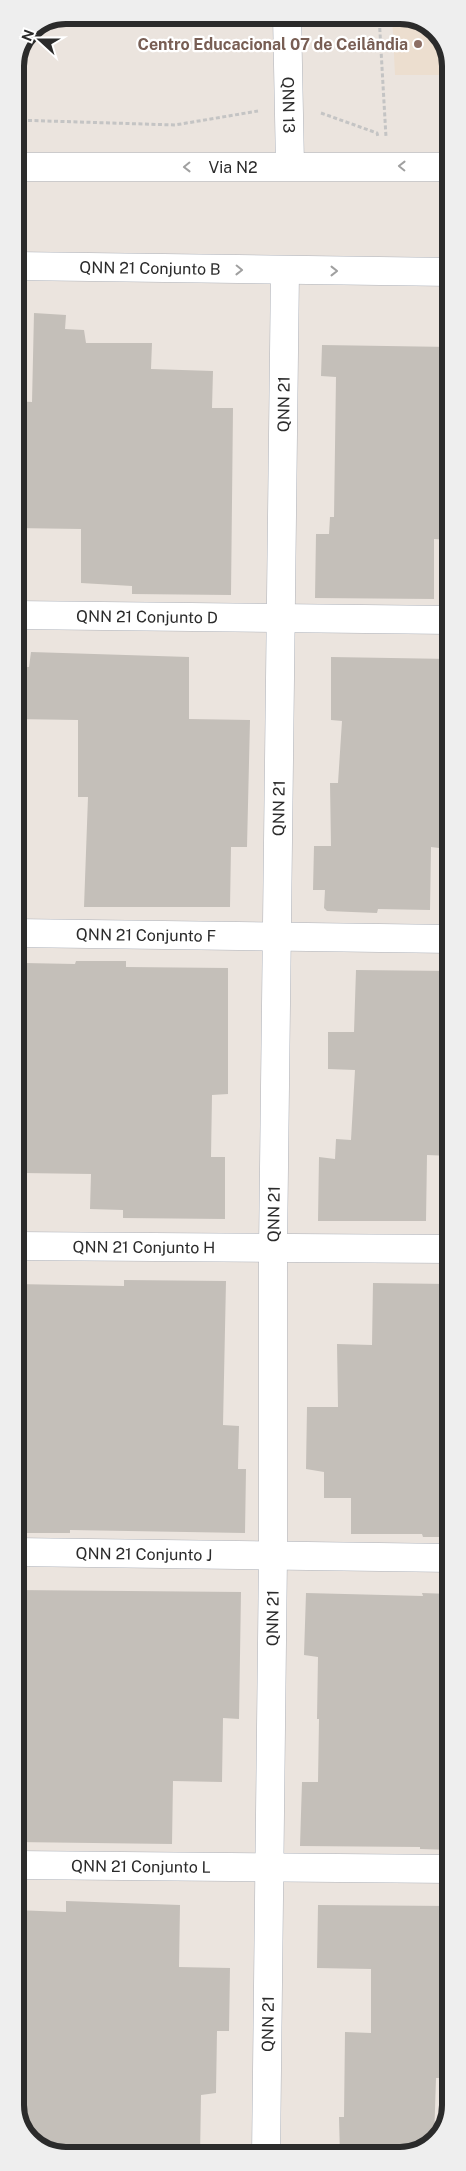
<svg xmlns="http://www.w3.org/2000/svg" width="466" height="2171" viewBox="0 0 466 2171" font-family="'Public Sans',sans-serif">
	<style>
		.education { fill: #ecdecf }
		.building { fill: #c4bfb9 }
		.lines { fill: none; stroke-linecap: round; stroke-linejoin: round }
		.minor-casing { stroke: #aeb2ba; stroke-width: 29 }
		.tertiary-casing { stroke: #aeb2ba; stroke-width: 29 }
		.secondary-casing { stroke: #aeb2ba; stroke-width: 29 }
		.path { stroke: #c4c4c4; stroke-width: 3; stroke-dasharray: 4 2.5; stroke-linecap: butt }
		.minor { stroke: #fff; stroke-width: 28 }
		.tertiary { stroke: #fff; stroke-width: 28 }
		.secondary { stroke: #fff; stroke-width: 28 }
		.oneway { stroke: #a0a0a0 }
		.education-dot { fill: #8d6e63; stroke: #fff; stroke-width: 2 }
		.labels { text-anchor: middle; stroke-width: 4.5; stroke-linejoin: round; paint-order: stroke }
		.education-label { font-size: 16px; font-weight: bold; fill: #785e54; stroke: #fff; text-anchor: end }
		.street-label { font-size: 16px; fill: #2b2b2b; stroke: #fff }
		.rim { fill: none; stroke: #2b2b2b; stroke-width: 6 }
	</style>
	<rect width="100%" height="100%" fill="#ebe4de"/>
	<!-- education -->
	<path class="education" d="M392,15H407L436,30L451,59V75H395Z"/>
	<!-- building -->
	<g class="building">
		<path d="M34,313L66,315L65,329L84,330L86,343H152L151,369L213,371L212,408H233L231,595L132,594V586L81,583V529L15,528V401L32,402Z"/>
		<path d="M322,345L451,347V540L434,539V599L315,598L316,534H329L330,517H334L336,377L321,376Z"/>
		<path d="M31,652L189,657V719L250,720L247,847H231L230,907H84L88,797H78V720L15,719V667H29Z"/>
		<path d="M331,657L451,659V845H447V849L431,847L430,910L378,909L377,913L327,911L324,908L325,890H313L314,846H331L330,783H338L342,721L331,720Z"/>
		<path d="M76,961H126V967L228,968V1094L212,1095L211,1157H225V1219L123,1218V1210L90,1209L91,1174L23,1173L22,1157L15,1156V978H24V963L75,964Z"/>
		<path d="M356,970L451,971V1156L427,1155L426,1221H318L319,1157L335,1159L336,1139L351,1140L355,1070L328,1069V1032H354Z"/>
		<path d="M124,1280L226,1281L223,1425L239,1426L238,1469H246L245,1533L70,1530V1533H20L21,1427H15V1284L124,1286Z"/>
		<path d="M373,1283L448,1284L447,1322H451V1537H423L422,1534H351V1498H324V1472L306,1469L307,1407H338L337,1344L372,1345Z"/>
		<path d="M15,1590L241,1592L239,1719L223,1718L222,1782L173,1781L172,1844L15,1842Z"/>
		<path d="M306,1593L423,1596L422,1593L451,1594V1850L420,1849V1847L300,1846L302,1782H318L319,1719H317L318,1657L304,1655Z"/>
		<path d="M66,1901L180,1905L179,1967L230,1968L229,2031H217L216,2093L201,2095L200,2156H59L30,2141L15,2112V1910L66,1912Z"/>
		<path d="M318,1905L451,1906V2078H436L434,2141L407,2156H340L339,2117H344L345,2032L371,2033V1969L317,1968Z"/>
	</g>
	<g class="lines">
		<defs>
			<g id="minor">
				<path id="s1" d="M287,15L290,165"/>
				<path id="s2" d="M15,615L451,620"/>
				<path id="s3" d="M15,933L451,939"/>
				<path id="s4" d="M15,1246L451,1249"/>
				<path id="s5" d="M15,1552L451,1558"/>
				<path id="s6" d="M15,1865L451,1869"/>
			</g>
			<g id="tertiary">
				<path id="s7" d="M266,2156L273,1556V1249L285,271"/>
			</g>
			<g id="secondary">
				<path id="s8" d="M15,167H451"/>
				<path id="s9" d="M15,266L451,272"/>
			</g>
		</defs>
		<!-- minor casing -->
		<use href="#minor" class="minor-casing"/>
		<!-- tertiary casing -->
		<use href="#tertiary" class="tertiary-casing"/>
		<!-- secondary casing -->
		<use href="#secondary" class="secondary-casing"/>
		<!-- path -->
		<g class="path">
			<path d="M379,15L386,137"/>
			<path d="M321,113L377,133L378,137"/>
			<path d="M15,120L175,125L258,111"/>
		</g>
		<!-- minor -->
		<use href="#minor" class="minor"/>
		<!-- tertiary -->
		<use href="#tertiary" class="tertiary"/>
		<!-- secondary -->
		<use href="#secondary" class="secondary"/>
	</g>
	<!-- one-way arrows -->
	<defs><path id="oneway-chevron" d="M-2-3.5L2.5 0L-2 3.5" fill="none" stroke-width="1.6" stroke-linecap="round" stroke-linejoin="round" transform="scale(1.25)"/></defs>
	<g class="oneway">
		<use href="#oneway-chevron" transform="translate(402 166) rotate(-179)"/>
		<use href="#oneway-chevron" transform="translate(187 167) rotate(179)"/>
		<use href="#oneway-chevron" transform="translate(239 270) rotate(1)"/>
		<use href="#oneway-chevron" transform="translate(334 271)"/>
	</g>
	<!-- markers -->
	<circle class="education-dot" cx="418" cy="44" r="5"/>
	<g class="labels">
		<!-- education labels -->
		<g class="education-label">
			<text x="408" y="50">Centro Educacional 07 de Ceilândia</text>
		</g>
		<!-- street labels -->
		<g class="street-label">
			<text dy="6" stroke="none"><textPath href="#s1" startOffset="90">QNN 13</textPath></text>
			<text dy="6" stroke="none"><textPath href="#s8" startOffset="218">Via N2</textPath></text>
			<text dy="6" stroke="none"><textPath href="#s9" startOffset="135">QNN 21 Conjunto B</textPath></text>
			<text dy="6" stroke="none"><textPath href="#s7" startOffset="1752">QNN 21</textPath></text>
			<text dy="6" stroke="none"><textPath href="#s2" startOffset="132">QNN 21 Conjunto D</textPath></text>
			<text dy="6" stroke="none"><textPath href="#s7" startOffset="1348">QNN 21</textPath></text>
			<text dy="6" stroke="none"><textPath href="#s3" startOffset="131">QNN 21 Conjunto F</textPath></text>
			<text dy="6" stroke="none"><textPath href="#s7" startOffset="942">QNN 21</textPath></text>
			<text dy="6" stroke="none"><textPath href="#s4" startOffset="129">QNN 21 Conjunto H</textPath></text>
			<text dy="6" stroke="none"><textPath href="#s5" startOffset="129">QNN 21 Conjunto J</textPath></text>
			<text dy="6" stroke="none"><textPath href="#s7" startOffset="538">QNN 21</textPath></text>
			<text dy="6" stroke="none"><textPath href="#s6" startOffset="126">QNN 21 Conjunto L</textPath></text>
			<text dy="6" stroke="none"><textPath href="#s7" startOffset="132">QNN 21</textPath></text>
		</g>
	</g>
	<!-- crop -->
	<path d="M0 0H466V2171H0ZM66 24H400A42 42 0 0 1 442 66V2105A42 42 0 0 1 400 2147H66A42 42 0 0 1 24 2105V66A42 42 0 0 1 66 24Z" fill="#eee" fill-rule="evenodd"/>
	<path class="rim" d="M66 24H400A42 42 0 0 1 442 66V2105A42 42 0 0 1 400 2147H66A42 42 0 0 1 24 2105V66A42 42 0 0 1 66 24Z"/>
	<!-- north arrow -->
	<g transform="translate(40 40) rotate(291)" stroke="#ffffff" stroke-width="4" paint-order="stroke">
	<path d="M0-4L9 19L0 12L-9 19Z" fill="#2b2b2b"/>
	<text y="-8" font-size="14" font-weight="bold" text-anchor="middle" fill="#2b2b2b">N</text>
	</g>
</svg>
